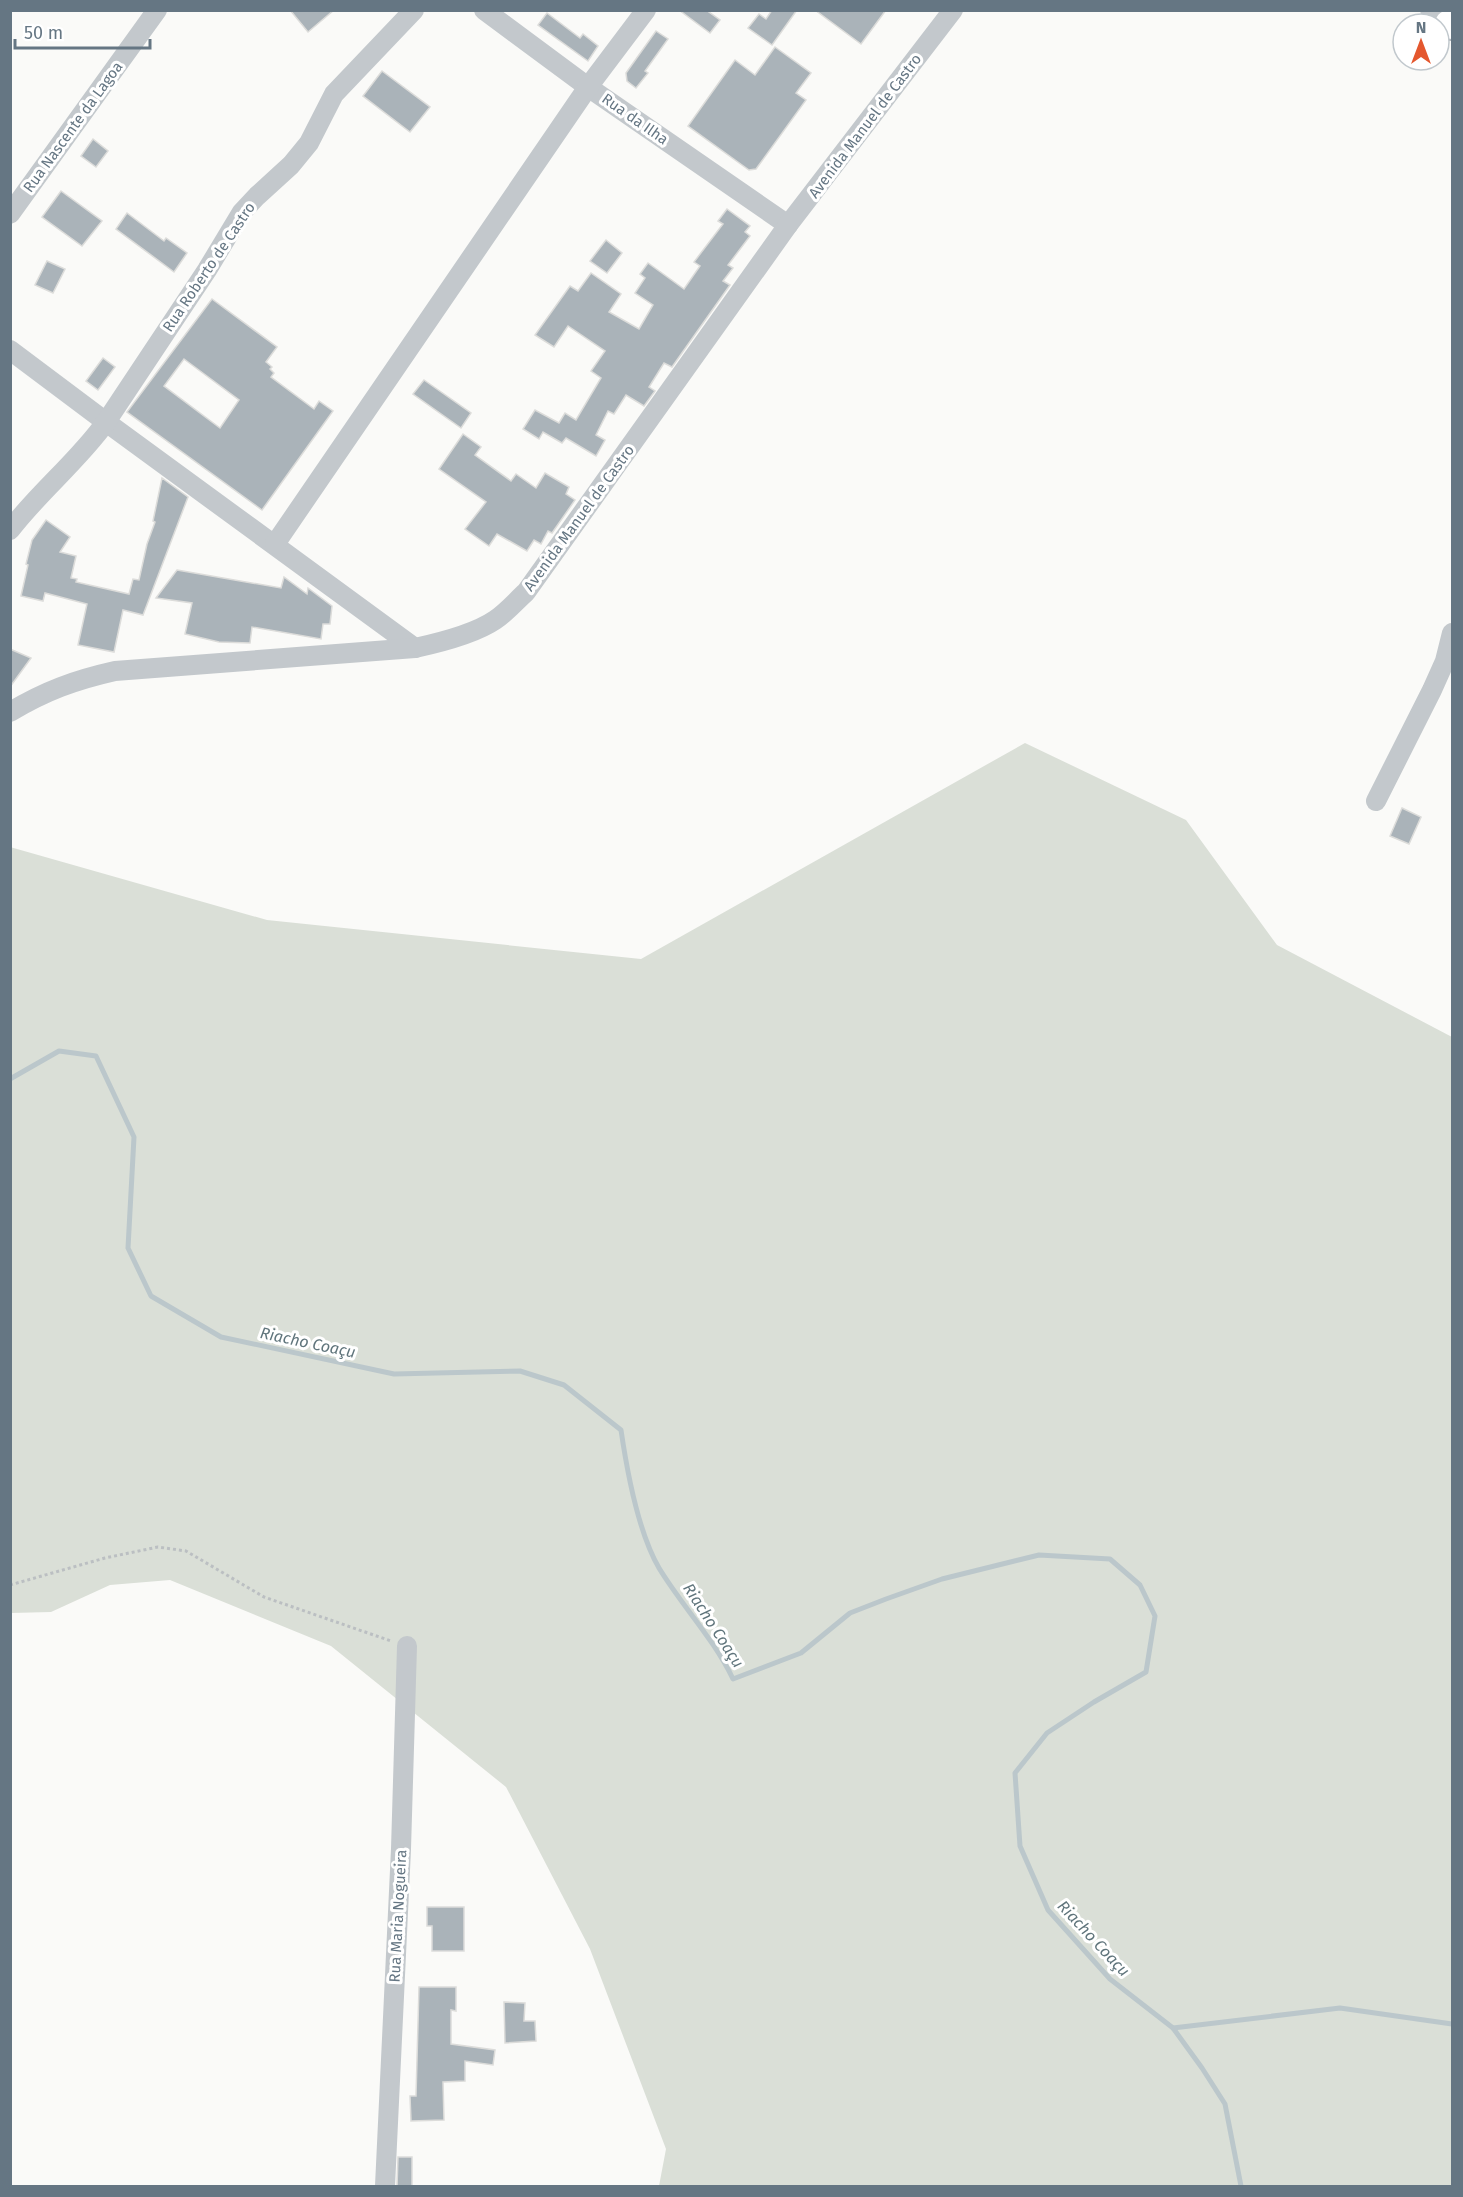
<svg xmlns="http://www.w3.org/2000/svg" width="1463" height="2197" viewBox="0 0 1463 2197" font-family="'Fira Sans',sans-serif">
	<style>
		.green { fill: #dadfd7 }
		.lines { fill: none; stroke-linecap: round; stroke-linejoin: round }
		.stream { stroke: #bbc7cb; stroke-width: 5 }
		.building { fill: #aab3b9; stroke: #dcdcda; stroke-width: 1.5; fill-rule: evenodd }
		.highway-casing { stroke: #b4b9bd; stroke-width: 32 }
		.path { stroke: #bbbfc2; stroke-width: 3; stroke-dasharray: 3 3; stroke-linecap: butt }
		.minor { stroke: #c3c8cc; stroke-width: 20 }
		.highway { stroke: #fff; stroke-width: 28 }
		.labels { text-anchor: middle; stroke-width: 6; stroke-linejoin: round; paint-order: stroke }
		.street-label { font-size: 15px; fill: #657683; stroke: #fff }
		.water-label { font-size: 16px; font-style: italic; fill: #60757c; stroke: #fff }
	</style>
	<rect width="100%" height="100%" fill="#fafaf8"/>
	<!-- green -->
	<path class="green" d="M1025,743L1186,820L1277,945L1452,1037V2186H659L666,2149L590,1949L506,1787L331,1646L170,1580L110,1585L51,1612L11,1613L10,847L267,920L641,959Z"/>
	<g class="lines">
		<!-- stream -->
		<g class="stream">
			<path d="M10,1079L59,1051L96,1056L134,1137L128,1248L151,1296L221,1337L394,1374L520,1371L564,1385L621,1430C627,1471 638,1532 659,1568C682,1606 714,1639 733,1679L801,1653L850,1613L886,1599L942,1579L1039,1555L1110,1559L1140,1585L1155,1616L1146,1672L1094,1702L1047,1733L1015,1773L1020,1846L1048,1910L1110,1979L1173,2028L1202,2068L1225,2104L1241,2186"/>
			<path d="M1173,2028L1340,2008L1452,2024"/>
		</g>
	</g>
	<!-- building -->
	<g class="building">
		<path d="M290,10H334L308,32Z"/>
		<path d="M679,10H706L720,20L710,33Z"/>
		<path d="M772,10H797L772,45L748,28L759,14L766,19Z"/>
		<path d="M815,10H886L861,44Z"/>
		<path d="M547,13L580,38L583,34L598,46L588,61L538,25Z"/>
		<path d="M656,31L668,39L645,71L648,73L636,88L627,81L626,73Z"/>
		<path d="M775,47L811,73L796,93L806,100L756,169L749,170L688,126L735,60L755,75Z"/>
		<path d="M382,71L430,107L410,132L363,96Z"/>
		<path d="M93,139L108,151L96,167L81,156Z"/>
		<path d="M61,191L102,221L82,246L42,217Z"/>
		<path d="M727,209L750,226L745,232L750,236L728,265L733,268L723,281L730,285L672,367L664,363L649,387L655,391L644,406L626,395L614,414L608,411L596,435L605,440L596,456L566,438L562,443L543,432L539,439L523,429L535,410L559,423L565,413L576,420L601,378L591,371L605,351L568,326L554,347L535,335L570,286L578,291L591,273L621,294L609,312L639,329L653,305L635,293L645,278L640,274L648,263L684,289L700,266L694,262L723,224L718,221Z"/>
		<path d="M127,213L164,241L166,238L187,253L174,272L116,229Z"/>
		<path d="M606,240L622,253L607,273L590,261Z"/>
		<path d="M47,261L65,269L53,293L35,285Z"/>
		<path d="M212,299L277,347L266,362L272,367L270,369L274,373L271,377L314,409L319,401L333,411L262,510L127,412ZM184,359L239,400L220,428L164,386Z"/>
		<path d="M103,358L115,367L98,390L86,381Z"/>
		<path d="M424,380L471,413L461,428L413,394Z"/>
		<path d="M463,434L481,447L475,455L511,481L516,474L536,488L545,473L569,487L566,494L575,500L552,533L548,531L541,544L534,540L527,551L497,534L489,546L465,529L486,502L439,469Z"/>
		<path d="M162,478L188,497L143,615L123,610L114,652L78,645L87,604L45,593L43,601L21,596L28,565L26,564L32,540L46,520L70,537L60,552L76,556L71,578L77,579L76,582L129,594L133,579L139,580L147,544L155,522L153,521Z"/>
		<path d="M177,570L281,588L284,577L307,594L308,588L332,606L330,624H323L321,639L252,627L250,643L219,642L185,634L192,603L156,598Z"/>
		<path d="M10,649L31,658L10,687Z"/>
		<path d="M1402,808L1421,817L1409,844L1390,836Z"/>
		<path d="M427,1907H464V1951H432V1926H427Z"/>
		<path d="M419,1987H456V2011L451,2010V2044L495,2050L493,2065L465,2061V2081L443,2082L444,2120L411,2121L410,2096H416Z"/>
		<path d="M504,2002L525,2003L524,2021H535L536,2041L505,2043Z"/>
		<path d="M398,2157H412V2187H397Z"/>
	</g>
	<g class="lines">
		<defs>
			<path id="highway" d="M1449,24L1452,25"/>
		</defs>
		<!-- highway casing -->
		<use href="#highway" class="highway-casing"/>
		<!-- path -->
		<path class="path" d="M10,1585L105,1558L158,1547L186,1551L264,1597L391,1641"/>
		<!-- minor -->
		<g class="minor">
			<path d="M484,10L588,87L788,225"/>
			<path d="M1430,10L1452,27"/>
			<path d="M10,214L157,10"/>
			<path d="M10,350L106,422L415,648"/>
			<path d="M10,530C39,492 78,461 106,422L207,270L242,212L257,196L291,165L309,143L334,94L414,10"/>
			<path d="M275,544L588,87L646,10"/>
			<path d="M10,712C45,691 75,680 115,671L415,648C438,643 476,633 495,620C507,612 516,601 526,592L788,225L953,10"/>
			<path d="M1376,801L1432,690L1445,661L1452,633"/>
			<path d="M385,2186L401,1849L407,1646"/>
		</g>
		<!-- highway -->
		<use href="#highway" class="highway"/>
	</g>
	<g class="labels">
		<!-- street labels -->
		<g class="street-label">
			<text transform="translate(635 119) rotate(35)" y="5">Rua da Ilha</text>
			<text transform="translate(865 126) rotate(-53)" y="5">Avenida Manuel de Castro</text>
			<text transform="translate(73 127) rotate(-54)" y="5">Rua Nascente da Lagoa</text>
			<text transform="translate(209 267) rotate(-56)" y="5">Rua Roberto de Castro</text>
			<text transform="translate(579 518) rotate(-54)" y="5">Avenida Manuel de Castro</text>
			<text transform="translate(398 1916) rotate(-87)" y="5">Rua Maria Nogueira</text>
		</g>
		<!-- water labels -->
		<g class="water-label">
			<text transform="translate(308 1342) rotate(12)" y="6">Riacho Coaçu</text>
			<text transform="translate(714 1625) rotate(57)" y="6">Riacho Coaçu</text>
			<text transform="translate(1094 1938) rotate(47)" y="6">Riacho Coaçu</text>
		</g>
	</g>
	<!-- border -->
	<rect width="1463" height="2197" fill="none" stroke="#657683" stroke-width="24"/>
	<!-- north arrow -->
	<g transform="translate(1421 42)"><circle r="28" fill="#ffffff" stroke="#c1c8cd" stroke-width="1.5"/>
	<path d="M0-4.5L10 22L0 15L-10 22Z" fill="#e4572e"/>
	<text y="-9" font-size="16" font-weight="bold" text-anchor="middle" fill="#657683">N</text>
	</g>
	<!-- scale -->
	<path d="M15 39v9h135v-9" fill="none" stroke="#657683" stroke-width="3"/>
	<text x="24" y="39" font-size="18" fill="#657683" stroke="#ffffff" stroke-width="4.5" paint-order="stroke">50 m</text>
</svg>
